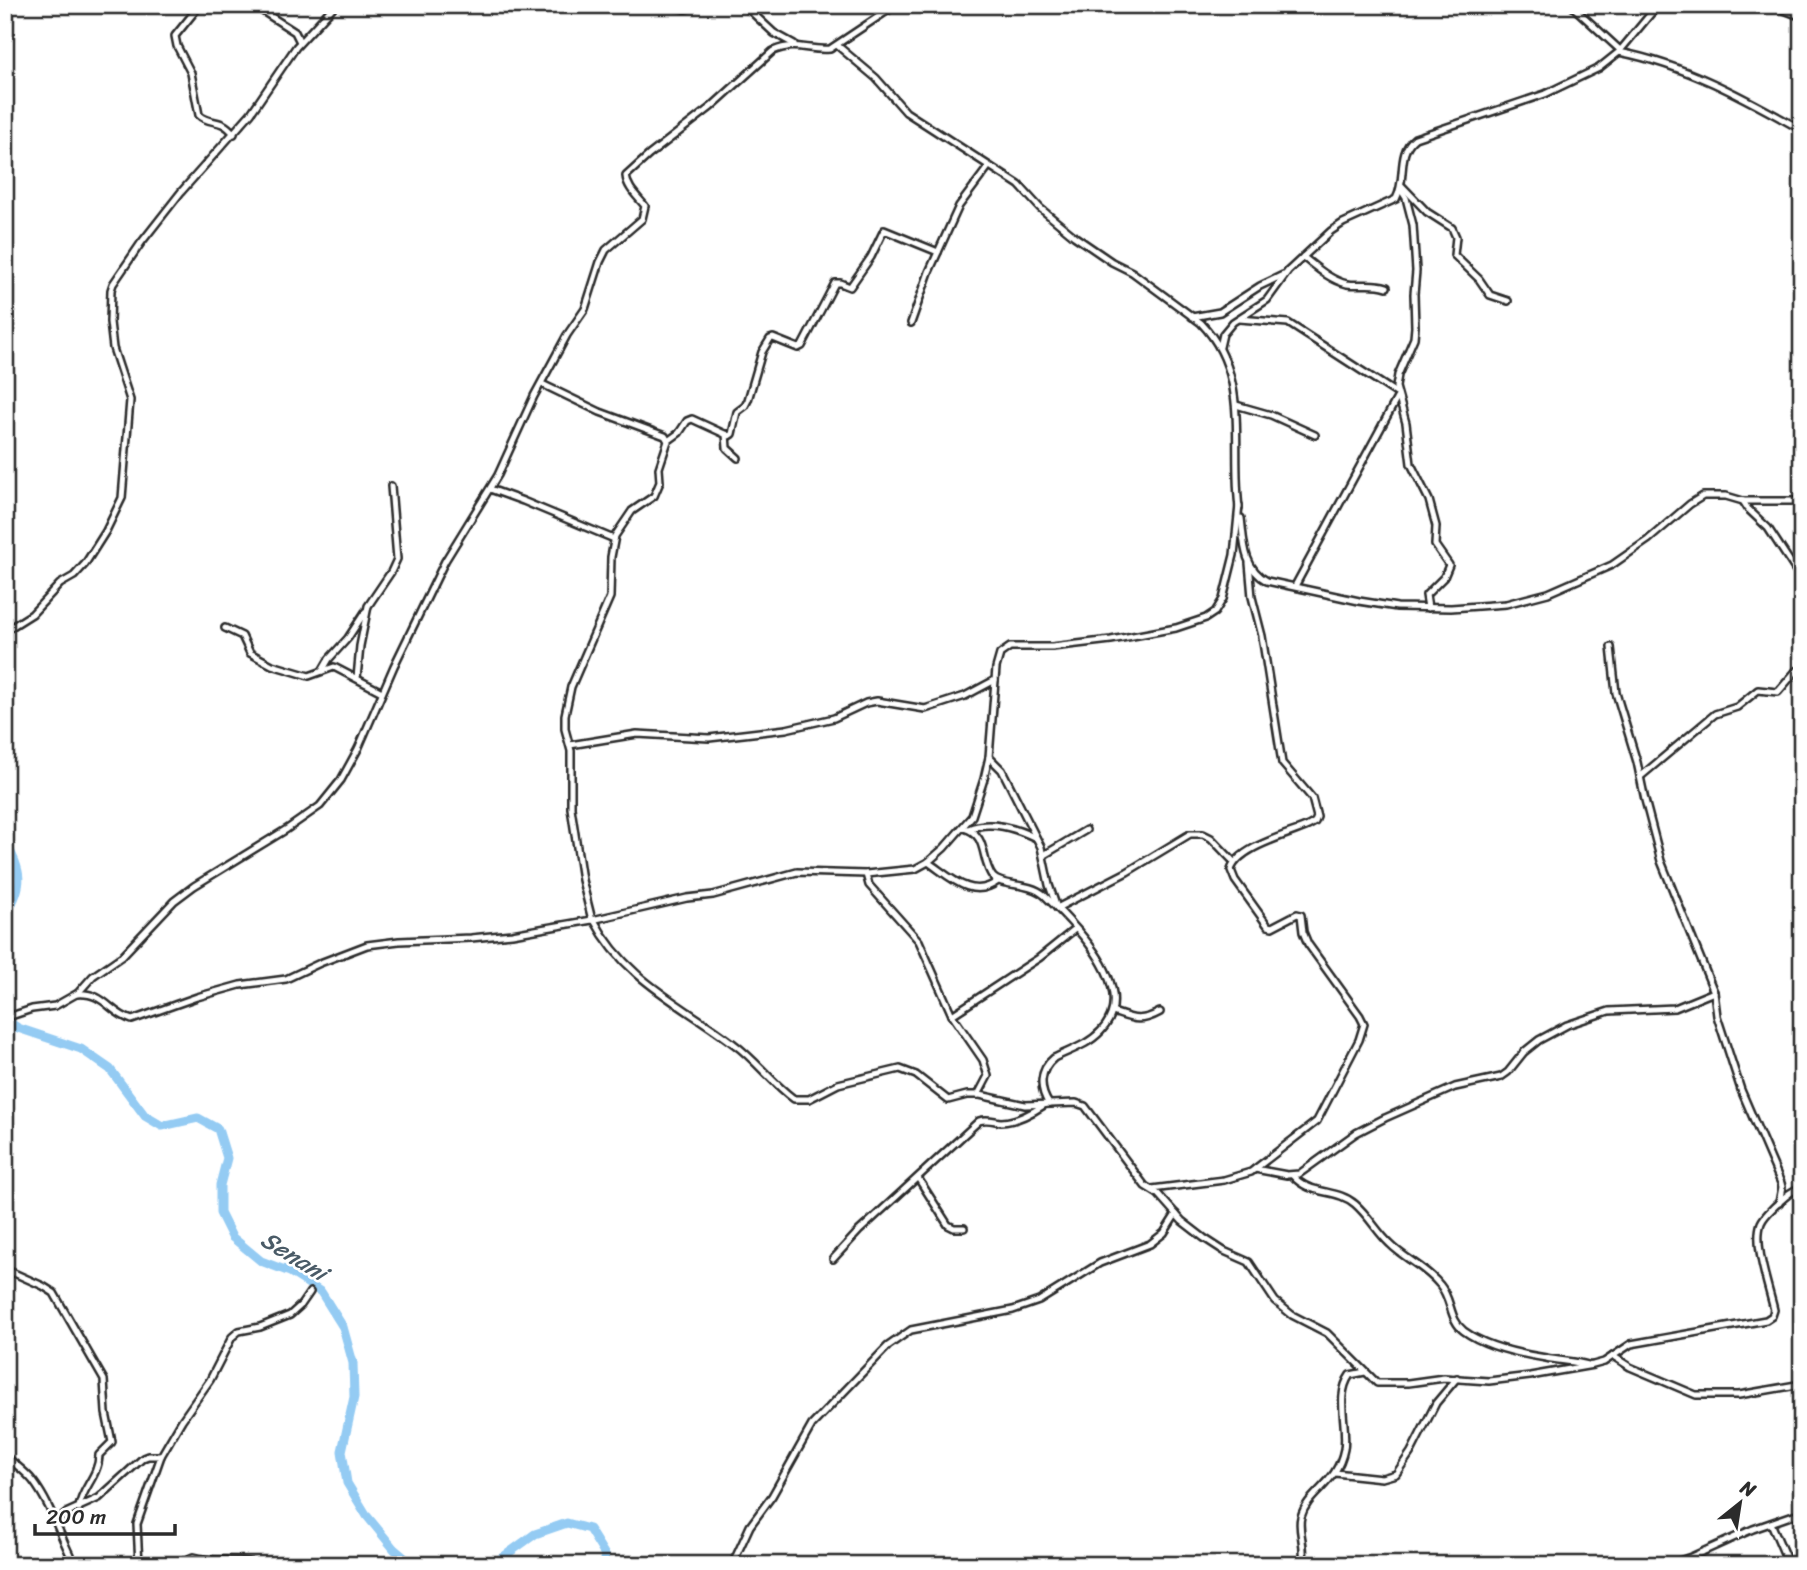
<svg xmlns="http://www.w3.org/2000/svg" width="1807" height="1570" viewBox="0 0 1807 1570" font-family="Sriracha,sans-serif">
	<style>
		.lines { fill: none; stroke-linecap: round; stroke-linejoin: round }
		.river { stroke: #94cbf3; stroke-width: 9 }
		.minor-casing { stroke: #2b2b2b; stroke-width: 10 }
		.minor { stroke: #fff; stroke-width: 5 }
		.labels { text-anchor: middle; stroke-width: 5; stroke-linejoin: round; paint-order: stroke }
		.water-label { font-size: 24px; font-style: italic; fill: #4a5b67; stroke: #fff }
	</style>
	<rect width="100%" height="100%" fill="#fff"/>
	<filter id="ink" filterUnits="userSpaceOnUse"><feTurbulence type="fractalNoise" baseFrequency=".0143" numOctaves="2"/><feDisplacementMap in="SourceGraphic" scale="14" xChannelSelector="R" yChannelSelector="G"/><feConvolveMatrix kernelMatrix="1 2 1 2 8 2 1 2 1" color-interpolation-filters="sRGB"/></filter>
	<g filter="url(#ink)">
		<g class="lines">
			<!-- river -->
			<g class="river">
				<path d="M5,841C22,873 25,884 5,916"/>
				<path d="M5,1019L18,1028L81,1049L110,1069L145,1116L162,1126L198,1118L218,1129L227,1158L220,1185V1213L232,1237L261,1261L290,1272L321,1292L343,1327L353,1363L354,1397L342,1451L347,1483L367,1516L394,1549L413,1565"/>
				<path d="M492,1565L535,1534L567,1523L589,1529L605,1555L603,1565"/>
			</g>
			<defs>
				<g id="minor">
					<path d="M200,5L175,36L177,46L191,73L199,115C210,126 220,116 234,134"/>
					<path d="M253,5L295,32L300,42"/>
					<path d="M665,5L685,9L703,5"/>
					<path d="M744,5L774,33L794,44"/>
					<path d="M1571,5L1620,50"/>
					<path d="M1767,5L1773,9L1779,7"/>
					<path d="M1779,8L1802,17"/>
					<path d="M5,11L11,5"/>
					<path d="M838,46L876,78L906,112L1019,185L1040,208L1074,236L1112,262L1132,272L1201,323C1251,375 1231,443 1239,508"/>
					<path d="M1619,52C1686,65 1743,97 1802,130"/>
					<path d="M1402,186L1427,212L1452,228L1456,237L1454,255L1479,279L1490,295L1508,301"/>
					<path d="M1401,190L1406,198L1413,225L1416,271L1414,294L1415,327L1414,338L1398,375L1396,387L1406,423L1411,464L1429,500L1436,526L1435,545L1449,565L1444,577L1426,595L1428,608"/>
					<path d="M1303,257C1316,267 1330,280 1347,284C1361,286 1373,282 1387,287"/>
					<path d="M1192,317L1220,312L1260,286L1283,275"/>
					<path d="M1239,319L1288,323L1396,393"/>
					<path d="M911,323L929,272L959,206L989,166"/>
					<path d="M1220,347L1223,334L1233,322L1267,300L1288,271L1331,231L1343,223L1396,199C1407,179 1396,153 1415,138L1545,94L1599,68L1619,52L1658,5"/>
					<path d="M542,384L600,412L665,436L668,441L659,468L660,482L654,496L632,511L615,536L611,557L610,597L571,687L565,715V729L571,751V808L582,880L592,920"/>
					<path d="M1236,405L1271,415L1315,435"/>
					<path d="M726,434L727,448L738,458"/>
					<path d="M668,441L679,433L687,421L692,419L729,436L732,434L737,412L745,406L748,400L762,352L770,339L773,338L798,348L802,346L835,283H840L850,287L871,257L884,230L938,252"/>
					<path d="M490,489L523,501L614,539"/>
					<path d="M1743,501L1748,509L1768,528L1802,580"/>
					<path d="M1241,518C1244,542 1243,568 1267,581L1359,601L1397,607L1451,608L1506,604L1548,593L1612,565L1648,540L1690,504L1703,496H1726L1743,501H1802"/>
					<path d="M1295,586L1397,398"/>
					<path d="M225,628L242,636L250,653L272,665L309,676L334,667L382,692"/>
					<path d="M5,631L32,614L60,584L74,576L85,564L106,531L122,498L130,400L113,348L110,322L111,290L113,284L141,243L181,192L251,113L296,47L335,5"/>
					<path d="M1611,647L1616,693L1637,762L1645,800L1661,861L1714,992L1717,1016L1741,1090L1781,1183L1782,1187L1779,1203"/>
					<path d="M322,671L329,659L348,638L365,612"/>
					<path d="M357,678L360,646L368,606L391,572L397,559L391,486"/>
					<path d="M570,745L637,734L709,738L786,729L834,718L866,703L877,701L925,709L965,696L995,680"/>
					<path d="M989,757L1002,770L1041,847L1049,885L1057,908L1127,872L1190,834H1203L1211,838L1234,862"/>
					<path d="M1640,777L1715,714L1737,707L1758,690L1778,692L1796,671L1802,669"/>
					<path d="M964,828C989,835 980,861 993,877C1002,887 1029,882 1044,895C1074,924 1141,989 1101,1031C1088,1045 1070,1050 1054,1058C1039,1070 1039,1089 1049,1104"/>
					<path d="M968,829C991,820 1015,828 1036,838"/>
					<path d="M1044,855L1086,830"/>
					<path d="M928,862C949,876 972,901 998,881"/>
					<path d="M866,874L869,885L919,941L952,1015L983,1060L988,1076L978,1095"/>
					<path d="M594,920C626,981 682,1004 734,1044C756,1060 772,1083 794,1099H809L838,1084L900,1069L916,1075L948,1100L967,1095H980L1025,1105L1076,1103L1085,1106L1145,1186L1158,1194L1182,1221L1204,1238L1224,1251L1249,1262L1275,1301L1292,1315L1327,1333L1377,1383H1408L1444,1378L1489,1381L1530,1376L1593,1365L1604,1362L1631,1344L1766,1320L1772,1316L1774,1310C1769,1288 1753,1244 1761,1223C1764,1216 1770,1211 1775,1206C1784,1198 1790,1191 1802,1187"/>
					<path d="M77,994C105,992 109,1013 132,1020L197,997L240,985L286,979L320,963L367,945L399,941L471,938L512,934L592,920L687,898L713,895L797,872L866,874L915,869L928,862L944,848L972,816L984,779L989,757L996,668L1000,654L1010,647H1052L1111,640L1176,628L1206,618L1215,612L1223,599L1234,555L1239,505"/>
					<path d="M1113,1012C1133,1019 1140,1023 1160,1012"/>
					<path d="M952,1015L1039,958L1075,929"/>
					<path d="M5,1018L32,1009L55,1006L78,993L93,976L122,956L174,901L194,886L287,829L320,806L341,780L358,749L394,666L445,561L498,475L534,396L567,335L585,309L600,262L606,250L642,219L645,206C638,197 627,188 626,176L649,155L711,107L773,51C797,41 806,51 830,49L896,5"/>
					<path d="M1255,1169L1287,1175L1299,1174L1356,1133L1385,1118L1455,1087L1501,1077L1508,1072L1524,1052L1539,1040L1567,1025L1609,1011L1675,1008L1714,992"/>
					<path d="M1293,1176C1310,1196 1337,1188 1355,1204C1369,1216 1377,1232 1390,1244C1406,1260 1426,1267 1440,1285C1452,1299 1449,1320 1464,1331C1486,1347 1520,1354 1546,1358C1560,1361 1574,1361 1588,1365"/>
					<path d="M918,1178L948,1225L954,1228H964"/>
					<path d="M1152,1189L1224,1180L1251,1172L1317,1121L1359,1040L1364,1024L1360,1016L1308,944L1303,932L1301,915L1297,914L1272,927L1268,926L1235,880L1231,870C1238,847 1288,835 1308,826L1315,822L1317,817L1312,798L1282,763L1262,636L1252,597L1249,563"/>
					<path d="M833,1259L859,1231L979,1121C987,1118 993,1121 1001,1122C1016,1122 1032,1113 1044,1105"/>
					<path d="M5,1269L43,1286L54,1293L104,1380L106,1413L112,1442L99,1455C99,1476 81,1489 79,1508"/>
					<path d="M1613,1356L1630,1367L1696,1395H1739L1802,1384"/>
					<path d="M5,1455C14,1464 25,1471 33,1481C52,1506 60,1537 75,1565"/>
					<path d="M1335,1473L1382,1478L1396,1474L1411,1452L1436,1403L1457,1378"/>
					<path d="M56,1522L68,1512L99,1498L143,1458L148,1456H161"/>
					<path d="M1771,1523L1789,1565"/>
					<path d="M139,1565L137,1524L161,1456L182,1420L210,1380L232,1337L239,1331L260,1327L290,1315L301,1305L310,1292"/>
					<path d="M175,1565L193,1557C216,1563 238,1557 260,1565"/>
					<path d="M732,1565L750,1526L772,1496L812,1425L888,1346L911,1330L1013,1310L1039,1301L1100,1263L1150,1244L1164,1233L1176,1214"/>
					<path d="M1302,1565C1307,1546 1297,1531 1301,1517C1308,1491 1337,1485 1344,1449C1348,1425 1335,1396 1350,1375L1365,1372"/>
					<path d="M1668,1565L1691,1557L1753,1529L1802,1512"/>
				</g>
			</defs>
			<!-- minor casing -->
			<use href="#minor" class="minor-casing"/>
			<!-- minor -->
			<use href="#minor" class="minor"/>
		</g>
	</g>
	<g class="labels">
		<!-- water labels -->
		<g class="water-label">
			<text transform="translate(294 1256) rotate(32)" y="8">Senani</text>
		</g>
	</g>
	<!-- margin -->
	<rect width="1807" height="1570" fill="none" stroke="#fff" stroke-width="28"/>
	<rect x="14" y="14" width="1779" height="1542" fill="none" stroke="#2b2b2b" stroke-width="2.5" filter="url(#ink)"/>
	<!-- north arrow -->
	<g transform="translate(1740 1503) rotate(30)" stroke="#ffffff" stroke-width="5" paint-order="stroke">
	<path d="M0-5L12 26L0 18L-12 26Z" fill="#2b2b2b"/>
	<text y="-10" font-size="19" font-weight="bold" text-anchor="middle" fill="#2b2b2b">N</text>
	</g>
	<!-- scale -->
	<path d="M35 1524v10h140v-10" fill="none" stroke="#2b2b2b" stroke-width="3.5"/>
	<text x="46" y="1524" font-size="21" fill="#2b2b2b" stroke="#ffffff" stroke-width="5" paint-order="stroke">200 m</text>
</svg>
